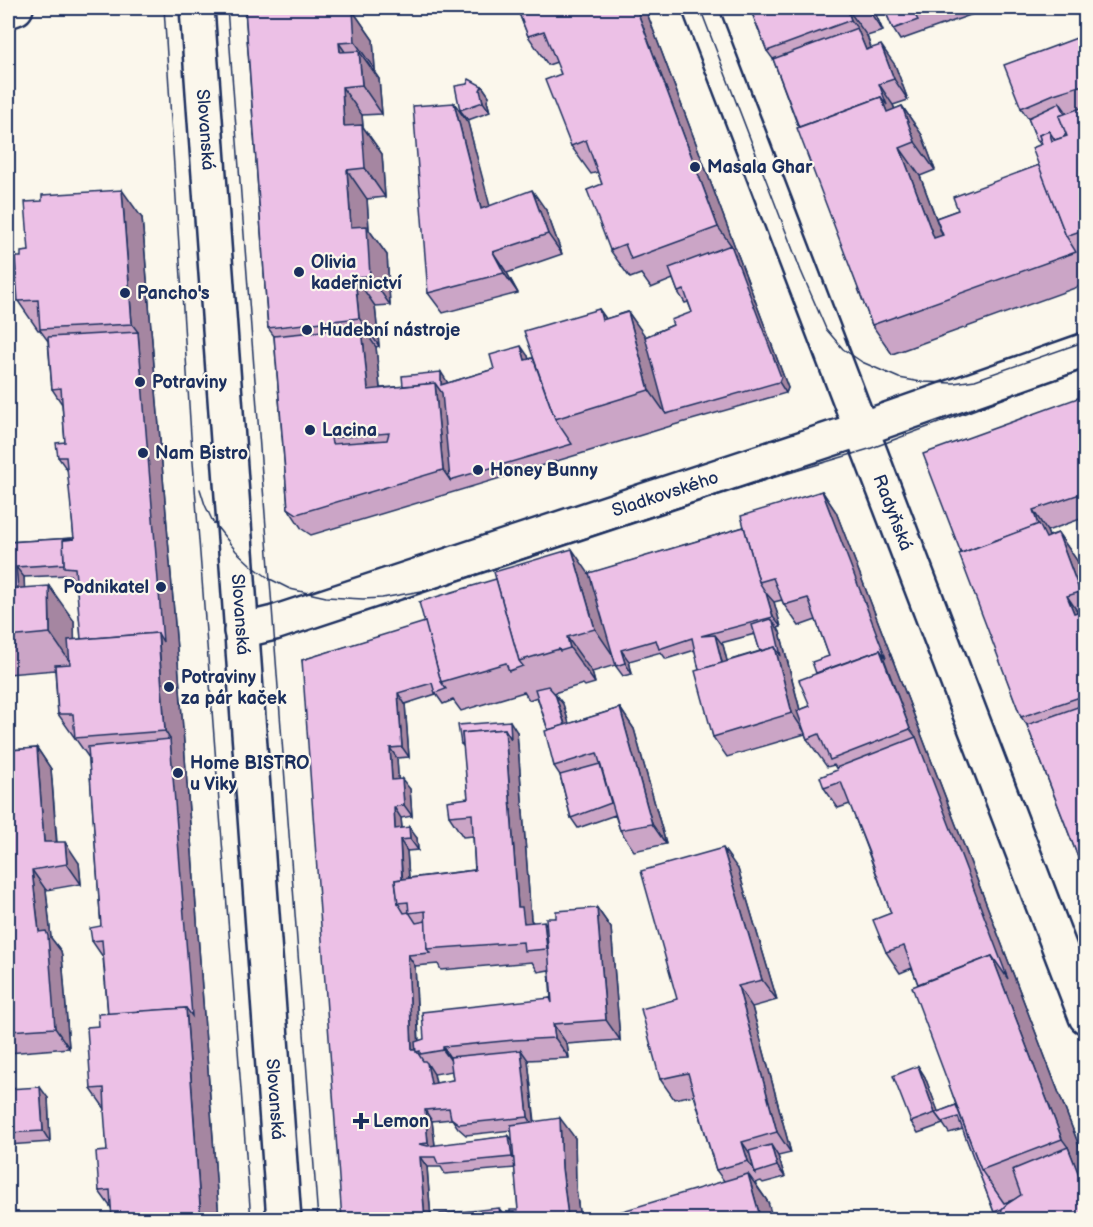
<svg xmlns="http://www.w3.org/2000/svg" width="1093" height="1227" viewBox="0 0 1093 1227" font-family="'Balsamiq Sans',sans-serif">
	<style>
		.lines { fill: none; stroke-linecap: round; stroke-linejoin: round }
		.minor-casing { stroke: #1b2f5e; stroke-width: 38 }
		.major-casing { stroke: #1b2f5e; stroke-width: 38 }
		.minor { stroke: #fbf7ec; stroke-width: 33 }
		.major { stroke: #fbf7ec; stroke-width: 33 }
		.tram { stroke: #1b2f5e; stroke-width: 1.5 }
		.wall { fill: #cba5c6; stroke: #1b2f5e; stroke-width: 1.5; fill-rule: evenodd }
		.shaded-wall { fill: #a586a1; stroke: #1b2f5e; stroke-width: 1.5 }
		.building { fill: #ecc0e6; stroke: #1b2f5e; stroke-width: 1.5; fill-rule: evenodd }
		.poi-dot { fill: #1b2f5e; stroke: #fbf7ec; stroke-width: 2 }
		.labels { text-anchor: middle; stroke-width: 4.5; stroke-linejoin: round; paint-order: stroke }
		.street-label { font-size: 18px; fill: #1b2f5e; stroke: #fbf7ec }
		.poi-label { font-size: 18px; font-weight: bold; fill: #1b2f5e; stroke: #fbf7ec; text-anchor: start }
	</style>
	<rect width="100%" height="100%" fill="#fbf7ec"/>
	<filter id="ink" filterUnits="userSpaceOnUse"><feTurbulence type="fractalNoise" baseFrequency=".0167" numOctaves="2"/><feDisplacementMap in="SourceGraphic" scale="12" xChannelSelector="R" yChannelSelector="G"/><feConvolveMatrix kernelMatrix="1 2 1 2 8 2 1 2 1" color-interpolation-filters="sRGB"/></filter>
	<g filter="url(#ink)">
		<g class="lines">
			<defs>
				<g id="minor">
					<path id="s1" d="M700,8L1086,1017"/>
					<path d="M8,11L16,8"/>
					<path id="s2" d="M241,631L274,623L861,429L1086,350"/>
				</g>
				<g id="major">
					<path id="s3" d="M197,8L284,1220"/>
				</g>
			</defs>
			<!-- minor casing -->
			<use href="#minor" class="minor-casing"/>
			<!-- major casing -->
			<use href="#major" class="major-casing"/>
			<!-- minor -->
			<use href="#minor" class="minor"/>
			<!-- major -->
			<use href="#major" class="major"/>
			<!-- tram -->
			<g class="tram">
				<path d="M164,8L191,436L251,1220"/>
				<path d="M227,8L318,1220"/>
				<path d="M700,8L801,271L826,329L843,349L862,362L899,378L921,382L954,383L975,380L1086,341"/>
				<path d="M200,489L205,505L213,522L236,551L252,566L270,579L290,589L326,597L363,599L382,598L433,589L716,495L869,449L1086,368"/>
			</g>
		</g>
		<!-- wall -->
		<g class="wall">
			<path d="M245,8H355V14L373,40L375,70H373L379,79L382,114L362,115L363,127L382,154L385,197L367,199L369,230L387,255L390,305L375,306L379,346L376,347L380,388L448,383L494,369L528,356L529,359L533,358L599,309L606,319L628,312L645,337L673,325L692,312L688,302L685,303L678,292L673,279L651,288L641,274L630,278L610,250L602,184L598,172L591,174L571,146L561,74L557,62L548,65L528,36L517,8H645L788,388L786,393L674,425L580,454L311,535L302,529L288,508L274,336L268,328Z"/>
			<path d="M750,8H873L883,31L867,36L871,48L895,65L908,100L893,105L895,109L902,106L922,135L935,170L920,176L936,218L958,210L1039,165L1041,145L1037,140L1028,118L1021,108L1082,36L1086,40V284L892,354L872,325L773,59L767,51Z"/>
			<path d="M884,8H990L900,40L893,29Z"/>
			<path d="M467,84L482,86L489,96L487,101L490,112L468,120L460,110Z"/>
			<path d="M454,103L468,123L489,206L546,210L562,254L507,273L518,293L443,313L428,293Z"/>
			<path d="M142,218L178,662L219,1220H112V1209L99,1191L107,1151L105,1109L91,1089L99,1026L108,1014L103,957L92,941L101,926L89,758L58,714L55,670L8,674V542L74,538L68,471L58,457L65,442L62,404L52,389L48,341L40,330H38L18,301L21,257L29,251ZM70,575L77,584L81,639L74,640V621L24,588V577Z"/>
			<path d="M1086,395V517L1047,531L1049,536L1058,533L1078,562L1086,582V878L1027,725L1021,717L961,553Z"/>
			<path d="M822,491L836,512L1086,1164V1220L997,1217L994,1212L963,1129L949,1133L943,1124L918,1133L911,1122L918,1066L925,1077L938,1112L956,1105L918,984L912,968L900,973L886,952L891,913L850,804L838,808L824,788L837,770L836,768L834,765L827,767L807,739L805,734L727,757L713,737L695,650L666,659L661,652L629,661L632,674L623,676L615,665L592,672L595,683L585,686L583,684L554,693L563,704L569,724L620,708L634,729L666,844L634,851L620,830L615,815L578,828L571,818L560,775L554,766L548,730L537,697L529,700L524,692L461,711L453,700L443,704L436,694L405,704L409,757L397,758L398,779L410,789L412,816L401,818L402,828L417,838L418,850L407,851L409,878L475,870L473,836L463,837L449,816L468,798L464,747L461,744L517,732L531,920L533,922L546,924L556,918L597,908L611,928L620,1040L567,1044L569,1058L528,1060L535,1122L575,1138L576,1188L580,1220H510L518,1210L515,1168L445,1174L441,1167H427L431,1220L302,660L744,527ZM782,600L784,605L799,626L816,620L829,656L816,673L810,706L800,710L780,632L778,628L781,627L774,602ZM755,634L760,651L727,661L723,645L721,643ZM532,962L538,972L549,970L551,1000L550,998L419,1041L415,966L438,964L441,970ZM452,1071L453,1080L436,1083L434,1074ZM452,1119L458,1128L466,1135L512,1130L513,1140L509,1136L435,1146L432,1121Z"/>
			<path d="M8,737L9,739L10,750L37,748L51,769L57,842L79,863L81,884L46,890L51,938L61,951L62,956L69,1048L8,1053Z"/>
			<path d="M738,869L777,1000L752,1007L791,1153L778,1156L785,1177L763,1183L761,1181L755,1183L768,1202L724,1181L716,1170L694,1095L674,1099L660,1079L677,999Z"/>
			<path d="M8,1089L48,1098L50,1142L8,1145Z"/>
		</g>
		<!-- shaded-wall -->
		<g class="shaded-wall">
			<path d="M336,8H355V14L373,40L375,70L355,42L337,12Z"/>
			<path d="M636,8H645L788,388L786,393L779,382L731,245L718,227Z"/>
			<path d="M847,8L867,36L871,48L866,50L857,28L851,20Z"/>
			<path d="M867,8H873L883,31Z"/>
			<path d="M339,43L359,72L340,52Z"/>
			<path d="M881,45L895,65L908,100L894,79Z"/>
			<path d="M359,51L379,79L382,114L362,85Z"/>
			<path d="M879,84L893,105L907,141L887,112L881,97Z"/>
			<path d="M482,86L489,96L487,101L490,112L483,102L480,90Z"/>
			<path d="M342,87L362,115L363,127L382,154L385,197L365,168L344,126Z"/>
			<path d="M454,103L468,123L496,229L481,209Z"/>
			<path d="M1060,103L1068,114L1077,136L1064,137Z"/>
			<path d="M902,106L922,135L935,170L915,142Z"/>
			<path d="M900,148L920,176L954,267L934,238Z"/>
			<path d="M347,170L367,199L369,230L387,255L390,305L370,276L351,227Z"/>
			<path d="M122,190L142,218L178,662L219,1220H201L186,1008L170,739L165,731L138,332L132,324Z"/>
			<path d="M532,190L546,210L562,254L548,234Z"/>
			<path d="M493,252L507,273L518,293L504,273Z"/>
			<path d="M355,277L375,306L379,346L359,318Z"/>
			<path d="M599,309L624,344L602,320Z"/>
			<path d="M628,312L653,347L666,414L649,390Z"/>
			<path d="M362,327L376,347L382,410L368,390Z"/>
			<path d="M521,346L528,356L532,371L525,360Z"/>
			<path d="M441,372L448,383L441,385Z"/>
			<path d="M435,383L450,403V480L443,470Z"/>
			<path d="M822,491L836,512L1086,1164V1193L1068,1147L1062,1139L992,956L916,737L910,729Z"/>
			<path d="M1033,510L1047,531L1050,539L1059,553L1041,534Z"/>
			<path d="M1058,533L1078,562L1086,582V600L1080,592Z"/>
			<path d="M572,549L596,584L619,664L595,629Z"/>
			<path d="M16,567L24,577L26,616L18,606Z"/>
			<path d="M49,586L74,621L75,669L50,633Z"/>
			<path d="M766,593L774,602L781,627L773,617Z"/>
			<path d="M1067,596L1084,621L1081,611L1086,617V630L1074,613Z"/>
			<path d="M773,621L780,632L806,734L792,713L775,647Z"/>
			<path d="M715,635L723,645L733,685L725,674Z"/>
			<path d="M567,637L592,672L595,683L570,648Z"/>
			<path d="M621,650L629,661L632,674L625,663Z"/>
			<path d="M398,693L405,704L409,757L402,747Z"/>
			<path d="M555,694L563,704L576,746L569,736Z"/>
			<path d="M620,708L634,729L666,844L652,824Z"/>
			<path d="M510,721L517,732L531,920L536,927L524,923L518,907L505,729Z"/>
			<path d="M8,737L9,739L11,768L8,762Z"/>
			<path d="M37,748L51,769L58,862L44,842Z"/>
			<path d="M390,748L397,758L399,790L392,780Z"/>
			<path d="M402,779L410,789L412,816L404,805Z"/>
			<path d="M394,807L401,818L403,839L395,829Z"/>
			<path d="M409,827L417,838L418,850L410,839Z"/>
			<path d="M400,840L407,851L411,906L408,902H404Z"/>
			<path d="M65,842L79,863L81,884L67,864Z"/>
			<path d="M723,848L738,869L777,1000L762,980Z"/>
			<path d="M32,870L46,890L51,938L61,951L62,956L69,1048L55,1028L39,932Z"/>
			<path d="M597,908L611,928L620,1040L606,1020Z"/>
			<path d="M544,921L558,942L561,969L547,949Z"/>
			<path d="M408,955L415,966L419,1051L412,1050Z"/>
			<path d="M738,986L752,1007L791,1153L777,1132Z"/>
			<path d="M553,1024L567,1044L569,1058L555,1038Z"/>
			<path d="M443,1047L457,1068L458,1070L443,1050Z"/>
			<path d="M521,1050L528,1060L535,1128L528,1117Z"/>
			<path d="M427,1063L434,1074L438,1094L431,1084Z"/>
			<path d="M918,1066L925,1077L943,1124L935,1113Z"/>
			<path d="M40,1087L48,1098L50,1142L43,1131Z"/>
			<path d="M425,1110L432,1121L436,1154L428,1143Z"/>
			<path d="M560,1118L575,1138L576,1188L580,1220H569L568,1217L562,1168Z"/>
			<path d="M509,1136L517,1146L520,1167L512,1157Z"/>
			<path d="M742,1142L756,1162V1173L748,1161Z"/>
			<path d="M771,1145L778,1156L785,1177L777,1166Z"/>
			<path d="M420,1157L427,1167L431,1220H425Z"/>
			<path d="M748,1174L768,1202L773,1220H761Z"/>
			<path d="M499,1208L506,1218V1220H501Z"/>
		</g>
		<!-- building -->
		<g class="building">
			<path d="M245,8H336L337,12L353,11L355,42L339,43L340,52L359,51L362,85L342,87L344,126L362,125L365,168L347,170L351,227L367,226L370,276L355,277L359,318L268,328Z"/>
			<path d="M517,8H636L718,227L631,259L625,244L610,250L587,190L602,184L586,140L571,146L545,80L561,74L544,31L528,36Z"/>
			<path d="M750,8H848H847L851,20L767,51Z"/>
			<path d="M884,8H911L918,20L893,29Z"/>
			<path d="M857,28L866,50L881,45L894,79L879,84L887,105L881,97L799,127L773,59Z"/>
			<path d="M1082,36L1086,44V84L1054,94L1021,108L1004,65Z"/>
			<path d="M469,79L482,86L480,90L483,102L460,110L455,86L467,84Z"/>
			<path d="M881,97L887,112L902,106L915,142L900,148L934,238L943,235L936,218L958,210L953,197L1039,165L1066,236L1076,252L872,325L797,128Z"/>
			<path d="M454,103L481,209L532,190L548,234L493,252L504,273L428,293L413,106Z"/>
			<path d="M1060,103L1065,114L1059,116L1066,133L1064,137L1055,140L1049,131L1039,135L1041,141L1037,140L1028,118Z"/>
			<path d="M1086,106V229L1066,236L1032,148L1042,144L1039,135L1049,131L1052,141L1067,136L1059,116Z"/>
			<path d="M122,190L132,324L40,329L38,300L18,301L15,257H21V252L29,251L25,202L42,201V195Z"/>
			<path d="M731,245L781,377L779,382L666,414L645,337L673,325L671,320L692,312L684,290L678,292L669,268Z"/>
			<path d="M599,309L602,320L628,312L649,390L555,419L524,331Z"/>
			<path d="M362,327L368,390L435,383L443,470L297,514L288,508L274,336ZM389,433L387,440L332,444L331,438Z"/>
			<path d="M138,332L163,642L158,633L81,639L75,568L64,567L63,540L74,539L66,457H58L56,443L65,442L61,388L52,389L48,337Z"/>
			<path d="M521,346L525,360L533,358L555,419L572,444L450,480L442,393L435,383L403,386L402,376L441,372V385L494,369L490,355Z"/>
			<path d="M1086,395V492L1033,510L1038,525L961,553L923,454Z"/>
			<path d="M822,491L886,658L880,650L816,673L812,662L829,656L808,598L784,605L773,578L759,582L741,516Z"/>
			<path d="M1039,524L1046,538L1058,533L1080,592L1067,596L1074,613L1081,611L1086,624V695L1021,717L959,554Z"/>
			<path d="M744,527L759,582L766,593L773,617L701,636L715,635L722,663L699,670L692,638L659,649L656,640L621,650L625,663L616,666L589,573Z"/>
			<path d="M74,538V539L63,540L64,564L16,567L18,588L8,589V542Z"/>
			<path d="M572,549L595,629L567,637L570,648L560,651L559,649L519,661L494,572Z"/>
			<path d="M496,579L519,661L523,666L509,671L506,663L441,682L419,602Z"/>
			<path d="M49,586L50,633L8,637V589Z"/>
			<path d="M770,619L773,621L781,656L775,647L760,651L752,625Z"/>
			<path d="M425,622L441,682L446,689L435,693L432,683L398,693L402,747L390,748L392,780L402,779L404,805L394,807L395,829L409,827L410,839L400,840L402,879L395,880L398,903L404,913L409,912L416,923L426,921L427,949L430,953L408,955L412,1050H416L423,1061H425L427,1063L431,1084L453,1080L450,1057L521,1050L528,1117L459,1124L451,1118L449,1108L425,1110L428,1143L419,1144L428,1146L509,1136L512,1157L438,1164L435,1157H420L425,1220H342L302,660Z"/>
			<path d="M158,633L165,731L75,738L73,714H58L55,665L70,664L68,640Z"/>
			<path d="M775,647L792,713L713,737L695,671Z"/>
			<path d="M880,650L910,729L830,760L819,734L807,739L797,711L810,706L799,680Z"/>
			<path d="M548,686L555,694L565,725L548,730L535,689Z"/>
			<path d="M1086,704V878L1027,725Z"/>
			<path d="M620,708L652,824L620,830L597,753L554,766L545,731Z"/>
			<path d="M510,721L511,739L505,729L462,733L463,744H461L458,725Z"/>
			<path d="M505,729L518,907H522L524,923L544,921L547,949L524,951L523,942L427,949L425,911L409,913L408,902L398,903L395,880L475,870L472,814L449,816L447,801L468,798L462,733Z"/>
			<path d="M916,737L1008,979L992,956L918,984L904,946L886,952L873,920L891,913L869,853L841,782L824,788L820,777L837,770L836,768Z"/>
			<path d="M170,739L192,1016L186,1008L108,1014L102,940L92,941L90,928L101,926L88,747Z"/>
			<path d="M37,748L44,842H65L67,864L32,870L39,932L46,931L48,936L55,1028L8,1031V767L10,750Z"/>
			<path d="M600,764L611,803L571,818L560,775Z"/>
			<path d="M723,848L762,980L738,986L777,1132L742,1142L748,1161L716,1170L688,1073L660,1079L641,1009L677,999L641,871Z"/>
			<path d="M597,908L606,1020L553,1024L555,1038L514,1040L443,1047V1050L420,1054V1051L416,1052L415,1042L424,1039L422,1012L550,998L552,1003L546,918H556V911Z"/>
			<path d="M992,956L1062,1139L981,1170L912,987Z"/>
			<path d="M186,1008L201,1220H112L110,1190L99,1191L96,1152L107,1151L104,1110H105L104,1088L91,1089L87,1027L99,1026L98,1014Z"/>
			<path d="M918,1066L935,1113L956,1105L981,1170L1004,1203L1013,1200L1007,1204L1002,1209L994,1212L958,1117L942,1122L935,1113L911,1122L893,1076Z"/>
			<path d="M40,1087L43,1131L8,1133V1089Z"/>
			<path d="M560,1118L562,1168L568,1217L541,1220H510V1210H518L511,1125Z"/>
			<path d="M771,1145L777,1166L755,1173L749,1151Z"/>
			<path d="M1068,1147L1086,1193V1220H988L1001,1216L1002,1209L1007,1204L1021,1195L1012,1170Z"/>
			<path d="M748,1174L761,1220H621L619,1212Z"/>
			<path d="M499,1208L501,1220H440V1214Z"/>
			<path d="M962,1213L970,1215L973,1220H952L955,1215Z"/>
		</g>
	</g>
	<!-- markers -->
	<g class="poi-dot">
		<circle cx="695" cy="167" r="6"/>
		<circle cx="299" cy="272" r="6"/>
		<circle cx="125" cy="293" r="6"/>
		<circle cx="307" cy="330" r="6"/>
		<circle cx="140" cy="382" r="6"/>
		<circle cx="310" cy="430" r="6"/>
		<circle cx="143" cy="453" r="6"/>
		<circle cx="478" cy="470" r="6"/>
		<circle cx="161" cy="587" r="6"/>
		<circle cx="169" cy="687" r="6"/>
		<circle cx="178" cy="773" r="6"/>
		<path d="M358 1112h6v6h6v6h-6v6h-6v-6h-6v-6h6z"/>
	</g>
	<g class="labels">
		<!-- street labels -->
		<g class="street-label">
			<text dy="6" stroke="none"><textPath href="#s3" startOffset="122">Slovanská</textPath></text>
			<text dy="6" stroke="none"><textPath href="#s2" startOffset="446">Sladkovského</textPath></text>
			<text dy="6" stroke="none"><textPath href="#s1" startOffset="540">Radyňská</textPath></text>
			<text dy="6" stroke="none"><textPath href="#s3" startOffset="608">Slovanská</textPath></text>
			<text dy="6" stroke="none"><textPath href="#s3" startOffset="1094">Slovanská</textPath></text>
		</g>
		<!-- poi labels -->
		<g class="poi-label">
			<text x="707" y="173">Masala Ghar</text>
			<text x="311" y="268">Olivia<tspan x="311" dy="21">kadeřnictví</tspan></text>
			<text x="137" y="299">Pancho's</text>
			<text x="319" y="336">Hudební nástroje</text>
			<text x="152" y="388">Potraviny</text>
			<text x="322" y="436">Lacina</text>
			<text x="155" y="459">Nam Bistro</text>
			<text x="490" y="476">Honey Bunny</text>
			<text x="149" y="593" text-anchor="end">Podnikatel</text>
			<text x="181" y="683">Potraviny<tspan x="181" dy="21">za pár kaček</tspan></text>
			<text x="190" y="769">Home BISTRO<tspan x="190" dy="21">u Viky</tspan></text>
			<text x="373" y="1127">Lemon</text>
		</g>
	</g>
	<!-- margin -->
	<rect width="1093" height="1227" fill="none" stroke="#fbf7ec" stroke-width="30"/>
	<rect x="15" y="15" width="1063" height="1197" fill="none" stroke="#1b2f5e" stroke-width="2" filter="url(#ink)"/>
</svg>
